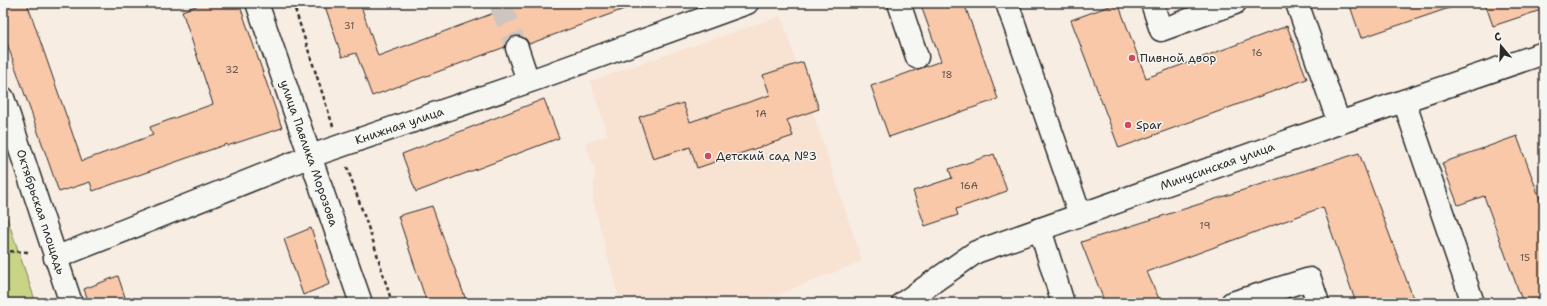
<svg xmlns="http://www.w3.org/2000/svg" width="1547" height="306" viewBox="0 0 1547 306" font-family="'Shantell Sans',sans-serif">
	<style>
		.built { fill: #f8e2d2 }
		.green { fill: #c9d487; stroke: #7a8059 }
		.building { fill: #f9c8a9; stroke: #2b2b2b }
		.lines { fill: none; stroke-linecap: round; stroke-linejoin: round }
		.minor-tunnel { stroke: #cec6be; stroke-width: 22; stroke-dasharray: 22 11; stroke-linecap: butt }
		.minor-casing { stroke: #2b2b2b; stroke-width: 25 }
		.path { stroke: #2b2b2b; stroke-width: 2.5; stroke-dasharray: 4 3; stroke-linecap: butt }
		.minor { stroke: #f6f6f2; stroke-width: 22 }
		.poi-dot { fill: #d1495b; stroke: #f6f6f2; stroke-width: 1.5 }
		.labels { text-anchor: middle; stroke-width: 3; stroke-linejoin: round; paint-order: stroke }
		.number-label { font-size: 10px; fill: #5e524a }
		.poi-label { font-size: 12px; fill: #2b2b2b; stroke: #f6f6f2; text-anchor: start }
		.street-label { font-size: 12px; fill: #2b2b2b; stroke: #f6f6f2 }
	</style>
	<rect width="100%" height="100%" fill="#f7ede3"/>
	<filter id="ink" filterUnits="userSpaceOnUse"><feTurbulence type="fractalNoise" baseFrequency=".025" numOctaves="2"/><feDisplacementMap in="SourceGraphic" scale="8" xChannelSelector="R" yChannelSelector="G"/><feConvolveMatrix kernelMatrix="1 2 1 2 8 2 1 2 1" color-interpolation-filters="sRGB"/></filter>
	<g filter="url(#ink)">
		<!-- built -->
		<path class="built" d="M781,16L862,261L774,296L740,303H620L593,200L595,169L585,143L608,135L590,81Z"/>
		<!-- green -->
		<path class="green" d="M3,206L36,303H3Z"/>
		<!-- building -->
		<g class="building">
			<path d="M3,3H27L82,161L153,135L150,127L213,104L182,11L204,3H239L282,128L227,146V144L93,191L90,182L59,192L3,32Z"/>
			<path d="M324,3H360L378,56L494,13L490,3H634L635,5L529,44L526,39L520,36H513L507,40L505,47L372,96L356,53L342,57Z"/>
			<path d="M920,3H964L998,99L889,137L871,86L941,61Z"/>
			<path d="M1118,3L1146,78L1287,26L1307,79L1119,148L1071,20Z"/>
			<path d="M1349,3H1454L1455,6L1361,38Z"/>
			<path d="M1485,3H1544V9L1493,26Z"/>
			<path d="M803,62L819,109L787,120L793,136L697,168L690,147L653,159L639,117L683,103L690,122L770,95L763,75Z"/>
			<path d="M544,99L559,138L416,192L402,154Z"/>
			<path d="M1517,136L1544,210V303H1523L1484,196L1458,205L1442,163Z"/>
			<path d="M1359,153L1415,303H1356L1323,207L1147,272L1161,303H1105L1081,242Z"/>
			<path d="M994,154L1007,191L956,209L958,215L925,226L913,191L952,178L949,169Z"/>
			<path d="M432,206L467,303H427L398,216Z"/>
			<path d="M311,228L330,284L303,295L284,239Z"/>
			<path d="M118,276L127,303H89L84,289Z"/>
		</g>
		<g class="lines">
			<!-- minor-tunnel -->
			<path class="minor-tunnel" d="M500,3L517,48"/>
			<defs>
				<g id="minor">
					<path id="s1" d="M257,3L361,303"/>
					<path d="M899,3L917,57"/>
					<path d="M1007,3L1080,215"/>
					<path d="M1152,3L1161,30L1235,3"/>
					<path d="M1297,3L1339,123"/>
					<path d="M517,48L528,81"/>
					<path id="s2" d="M3,98L71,303"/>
					<path d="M1404,101L1473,303"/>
					<path d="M1040,229L1063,303"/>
					<path id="s3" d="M55,258L311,156L536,79L747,3"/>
					<path id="s4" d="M903,303L976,252L1339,123L1544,53"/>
					<path d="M1232,303L1310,279L1318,303"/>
				</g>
			</defs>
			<!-- minor casing -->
			<use href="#minor" class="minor-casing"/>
			<!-- path -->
			<g class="path">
				<path d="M293,3L333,126"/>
				<path d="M347,167L373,241L392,303"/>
				<path d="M3,251L31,252"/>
			</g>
			<!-- minor -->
			<use href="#minor" class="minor"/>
		</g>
	</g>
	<!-- markers -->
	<g class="poi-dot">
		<circle cx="1132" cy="58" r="4"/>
		<circle cx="1128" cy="125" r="4"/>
		<circle cx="708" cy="156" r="4"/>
	</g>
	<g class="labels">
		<!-- number labels -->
		<g class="number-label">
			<text x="349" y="29">31</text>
			<text x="1257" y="56">16</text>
			<text x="232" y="73">32</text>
			<text x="947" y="78">18</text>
			<text x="761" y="117">1А</text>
			<text x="969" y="189">16А</text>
			<text x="1205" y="229">19</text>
			<text x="1525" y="261">15</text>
		</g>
		<!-- poi labels -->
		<g class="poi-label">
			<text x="1140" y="62">Пивной двор</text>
			<text x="1136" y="129">Spar</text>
			<text x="716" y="160">Детский сад №3</text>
		</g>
		<!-- street labels -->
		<g class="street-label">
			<text dy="4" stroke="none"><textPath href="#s3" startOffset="369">Книжная улица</textPath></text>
			<text dy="4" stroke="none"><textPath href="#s1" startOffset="159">улица Павлика Морозова</textPath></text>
			<text dy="4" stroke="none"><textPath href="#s4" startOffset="345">Минусинская улица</textPath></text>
			<text dy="4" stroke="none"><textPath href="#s2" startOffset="120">Октябрьская площадь</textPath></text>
		</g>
	</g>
	<!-- margin -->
	<rect width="1547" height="306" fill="none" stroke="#f6f6f2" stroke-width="16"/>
	<rect x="8" y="8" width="1531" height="290" fill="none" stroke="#2b2b2b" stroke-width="1.5" filter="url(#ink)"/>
	<!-- north arrow -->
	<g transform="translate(1501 46) rotate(341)" stroke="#f6f6f2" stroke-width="3" paint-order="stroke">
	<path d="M0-3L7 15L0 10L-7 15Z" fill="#2b2b2b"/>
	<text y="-6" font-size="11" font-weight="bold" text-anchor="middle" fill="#2b2b2b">С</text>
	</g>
</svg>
